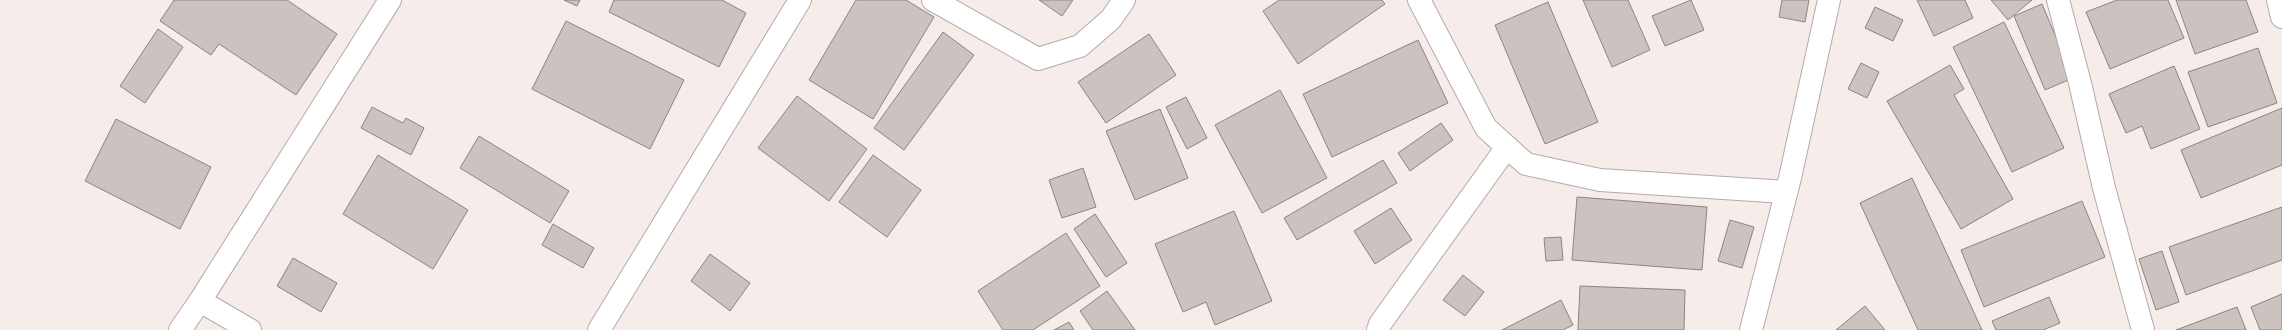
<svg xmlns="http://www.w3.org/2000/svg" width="2282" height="330" viewBox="0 0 2282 330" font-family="'Fira Sans',sans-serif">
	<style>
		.building { fill: #ccc3c0; stroke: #8d8482 }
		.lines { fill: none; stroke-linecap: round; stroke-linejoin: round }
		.minor-casing { stroke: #b4aba9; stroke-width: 24 }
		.minor { stroke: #fff; stroke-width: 22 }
	</style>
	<rect width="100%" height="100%" fill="#f6edea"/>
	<!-- building -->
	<g class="building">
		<path d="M174,0H287L337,34L296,95L219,44L211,55L160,21Z"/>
		<path d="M564,0H580L577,6Z"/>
		<path d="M614,0H722L746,13L719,67L609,12Z"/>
		<path d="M856,0H906L934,17L873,119L809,80Z"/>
		<path d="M1039,0H1073L1062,16Z"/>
		<path d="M1279,0H1382L1385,4L1298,64L1263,11Z"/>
		<path d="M1583,0H1628L1650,50L1612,67Z"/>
		<path d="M1691,0L1704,30L1665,46L1652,16Z"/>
		<path d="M1782,0H1809L1805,22L1779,17Z"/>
		<path d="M1917,0H1965L1973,18L1934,36Z"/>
		<path d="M1991,0H2032L2008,20Z"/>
		<path d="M2117,0H2168L2184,38L2110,69L2086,12Z"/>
		<path d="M2176,0H2246L2258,32L2195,54Z"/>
		<path d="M1548,2L1598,122L1545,144L1495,25Z"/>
		<path d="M2042,4L2073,78L2045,90L2014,16Z"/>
		<path d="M1875,7L1903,20L1893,41L1865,28Z"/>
		<path d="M566,21L684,80L650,149L532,89Z"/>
		<path d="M2004,22L2064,148L2012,172L1953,47Z"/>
		<path d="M158,29L183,47L145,103L120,86Z"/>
		<path d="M943,32L974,55L904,150L874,128Z"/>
		<path d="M1149,34L1176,75L1106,123L1078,82Z"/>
		<path d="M1418,40L1448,103L1332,157L1303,94Z"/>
		<path d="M2258,48L2277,103L2208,127L2188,72Z"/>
		<path d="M1861,63L1879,72L1867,98L1848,89Z"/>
		<path d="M1950,65L1964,89L1954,95L2013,199L1961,229L1887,101Z"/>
		<path d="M2174,66L2200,129L2151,149L2142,126L2126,133L2109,94Z"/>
		<path d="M1280,90L1327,178L1262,213L1215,125Z"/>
		<path d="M797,96L867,149L829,201L758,148Z"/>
		<path d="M1186,97L1207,138L1187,149L1166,107Z"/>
		<path d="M372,107L403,123L406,118L424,128L411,155L361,128Z"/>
		<path d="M2282,108V165L2201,198L2181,150Z"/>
		<path d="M1160,109L1188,178L1135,200L1106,131Z"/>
		<path d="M116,119L211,167L180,229L85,181Z"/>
		<path d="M1441,123L1453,140L1410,171L1398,153Z"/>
		<path d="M479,136L569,191L550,223L460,168Z"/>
		<path d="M378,155L468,210L433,269L343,214Z"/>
		<path d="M873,155L921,190L887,237L839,202Z"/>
		<path d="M1383,160L1397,183L1297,240L1284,218Z"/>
		<path d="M1083,168L1096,207L1062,218L1049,180Z"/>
		<path d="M1912,178L1982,330H1918L1860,203Z"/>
		<path d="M1577,197L1707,207L1702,270L1572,260Z"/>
		<path d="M2082,201L2105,257L1984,307L1961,250Z"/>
		<path d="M2282,207V260L2186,295L2169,247Z"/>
		<path d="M1391,208L1412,240L1375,264L1354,231Z"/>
		<path d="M1234,211L1272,301L1215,325L1206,302L1183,312L1155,244Z"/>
		<path d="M1095,214L1127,263L1106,277L1074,229Z"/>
		<path d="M1730,220L1754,227L1742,268L1718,261Z"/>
		<path d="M553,224L594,248L583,268L542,245Z"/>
		<path d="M1066,233L1100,286L1033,330H1003L978,291Z"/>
		<path d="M1561,237L1563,260L1546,261L1544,238Z"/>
		<path d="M2162,251L2179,302L2156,310L2139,259Z"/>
		<path d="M710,254L750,283L730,311L691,281Z"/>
		<path d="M293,258L337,283L321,312L277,286Z"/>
		<path d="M1463,275L1484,292L1465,316L1443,300Z"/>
		<path d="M1580,286L1685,290L1684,330H1578Z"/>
		<path d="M1107,291L1135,330H1093L1080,311Z"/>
		<path d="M2282,294V330H2260L2251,307Z"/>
		<path d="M2049,297L2060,323L2043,330H1996L1992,321Z"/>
		<path d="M1561,300L1573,325L1563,330H1502Z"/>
		<path d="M1865,306L1885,330H1836Z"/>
		<path d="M2237,307L2246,330H2176Z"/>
		<path d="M1069,322L1074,330H1054Z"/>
	</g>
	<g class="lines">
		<defs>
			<g id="minor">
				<path d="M933,0L1038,59L1080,46L1111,19L1124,0"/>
				<path d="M1419,0L1486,128L1526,164L1600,180L1786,192"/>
				<path d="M2058,0L2080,83L2104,188L2143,330"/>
				<path d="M2278,0L2282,17"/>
				<path d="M200,301L250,330"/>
				<path d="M180,330L200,301L390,0"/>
				<path d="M599,330L800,0"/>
				<path d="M1378,330L1380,324L1507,147"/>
				<path d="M1751,330L1790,178L1829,0"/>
			</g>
		</defs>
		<!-- minor casing -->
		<use href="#minor" class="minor-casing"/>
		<!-- minor -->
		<use href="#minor" class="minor"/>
	</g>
</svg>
